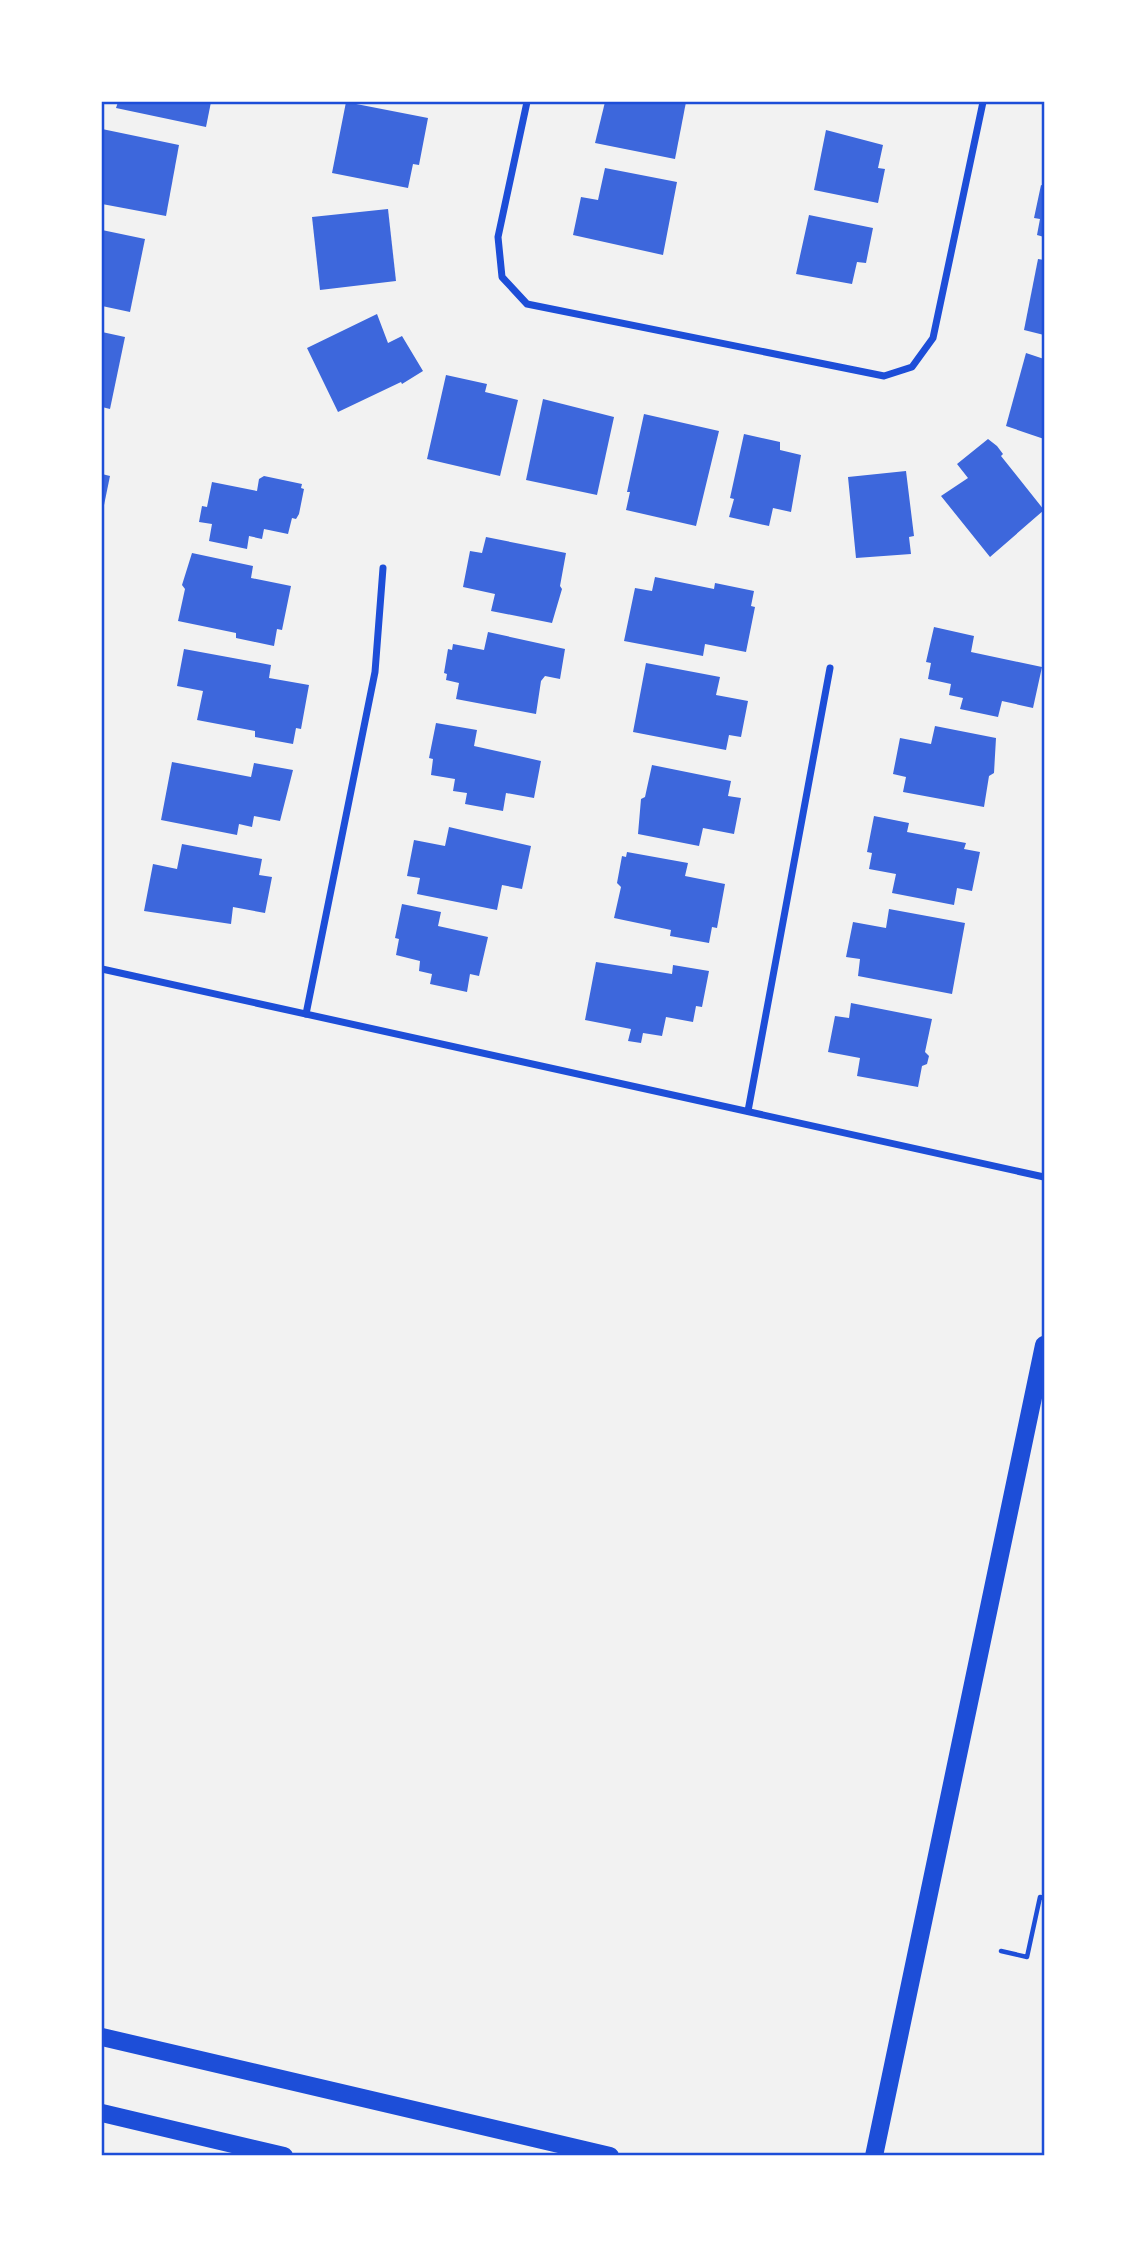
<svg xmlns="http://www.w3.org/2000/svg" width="1146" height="2257" viewBox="0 0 1146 2257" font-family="'Open Sans',sans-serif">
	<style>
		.building { fill: #3d67dc }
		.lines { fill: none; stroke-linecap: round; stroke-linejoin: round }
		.path { stroke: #1d4ed8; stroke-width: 4.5 }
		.minor { stroke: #1d4ed8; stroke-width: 7 }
		.primary { stroke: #1d4ed8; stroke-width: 18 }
		.neatline { fill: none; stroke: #1d4ed8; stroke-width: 2.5 }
	</style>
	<rect width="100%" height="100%" fill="#f2f2f2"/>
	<!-- building -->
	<g class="building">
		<path d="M118,102H211L206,127L116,108Z"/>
		<path d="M346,102L428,118L419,165L413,164L408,188L332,173Z"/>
		<path d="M605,102H686L675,159L595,143Z"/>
		<path d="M102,129L179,145L166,216L102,204Z"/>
		<path d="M826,130L883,145L878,168L885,169L878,203L814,190Z"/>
		<path d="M605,168L677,182L663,255L573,235L581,197L598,200Z"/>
		<path d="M1041,185L1044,186V237L1037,235L1040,219L1034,218Z"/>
		<path d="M388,209L396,281L320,290L312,217Z"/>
		<path d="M809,215L873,228L866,263L857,262L852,284L796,274Z"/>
		<path d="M102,230L145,239L130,312L102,306Z"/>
		<path d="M1038,259L1044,260V335L1024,330Z"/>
		<path d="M377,314L388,343L402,336L423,371L402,384L401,382L338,412L307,348Z"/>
		<path d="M102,332L125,337L110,409L102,407Z"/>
		<path d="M1026,353L1044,359V439L1006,426Z"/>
		<path d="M446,375L487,384L485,392L518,400L500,476L427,459Z"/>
		<path d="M543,399L614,417L597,495L526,480Z"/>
		<path d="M644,414L719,431L696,526L626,510L630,492H627Z"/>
		<path d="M744,434L780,442V450L801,455L791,512L773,508L769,526L729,517L734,499L730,498Z"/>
		<path d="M988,439L997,446L1003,454L1001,456L1044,510L990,557L941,496L968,478L957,464Z"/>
		<path d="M906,471L914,536L909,537L911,554L856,558L848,477Z"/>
		<path d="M102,474L110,476L103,510H102Z"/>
		<path d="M264,476L302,484L301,488L304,489L299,514L296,519L292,518L288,534L264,529L262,539L249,536L247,549L209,541L212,524L199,522L202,506L207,507L212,482L257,491L259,479Z"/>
		<path d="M486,537L566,553L560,586L562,589L552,623L491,611L495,594L463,587L470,551L482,553Z"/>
		<path d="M192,553L253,566L251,578L291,586L282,630L277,629L274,646L236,638V633L178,621L185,589L182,585Z"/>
		<path d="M655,577L714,589L715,583L754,591L751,606L755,607L746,652L705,644L703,656L624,641L635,588L652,591Z"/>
		<path d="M934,627L974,636L971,652L1042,667L1033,708L1002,701L998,717L960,709L963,698L949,695L951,684L928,679L931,663L926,662Z"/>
		<path d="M488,632L565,649L560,679L545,676L541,681L536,714L456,699L459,683L446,680L447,674L444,673L448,649L452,650L453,644L484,650Z"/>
		<path d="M184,649L271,665L269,678L309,685L301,729L296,728L293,744L255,737V731L197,720L203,691L177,686Z"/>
		<path d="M646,663L720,677L716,695L748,701L741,737L729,735L726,750L633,732Z"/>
		<path d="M436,723L477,730L474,746L541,761L534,798L506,793L503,811L465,804L467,793L453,791L455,779L431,775L433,759L429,758Z"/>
		<path d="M935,726L996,738L994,773L989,776L984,807L903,792L906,777L893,774L900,738L931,744Z"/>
		<path d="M172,762L251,777L254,763L293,770L280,821L254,816L252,827L239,824L237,835L161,820Z"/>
		<path d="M652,765L731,781L728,796L741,798L734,834L703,828L699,846L638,834L641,799L645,797Z"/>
		<path d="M874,816L909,823L907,832L966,843L964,849L980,852L972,891L957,888L954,905L892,893L896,874L869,869L872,853L867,852Z"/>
		<path d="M449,827L531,846L522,889L502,885L497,910L417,894L420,878L407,876L414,840L445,846Z"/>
		<path d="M182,844L262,859L259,875L272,877L265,913L233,907L231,924L144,911L153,864L177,869Z"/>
		<path d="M627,852L688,863L685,876L725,884L717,928L712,927L709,943L670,936L671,930L614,918L621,887L617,883L622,856L626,857Z"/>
		<path d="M402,904L441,912L438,926L488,937L479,976L470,974L467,992L430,984L432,974L419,971L420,961L396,955L399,939L395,938Z"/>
		<path d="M889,909L965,923L952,994L858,976L860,959L846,957L853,922L886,928Z"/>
		<path d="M596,962L672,974L673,965L709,971L702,1007L696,1006L693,1022L666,1017L662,1036L643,1033L641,1043L628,1041L631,1029L585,1020Z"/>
		<path d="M851,1003L932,1019L925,1052L929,1056L927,1064L922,1066L918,1087L857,1076L860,1058L828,1052L835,1016L849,1018Z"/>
	</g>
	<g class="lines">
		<!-- path -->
		<path class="path" d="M1001,1951L1027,1957L1040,1897L1044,1898"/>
		<!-- minor -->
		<g class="minor">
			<path d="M527,102L498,237L502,277L527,304L884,376L912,367L933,338L983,102"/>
			<path d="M102,969L1044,1177"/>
			<path d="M306,1014L375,672L383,568"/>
			<path d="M748,1111L830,668"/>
		</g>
		<!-- primary -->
		<g class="primary">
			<path d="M102,2037L610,2156"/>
			<path d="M102,2113L284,2156"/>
			<path d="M874,2156L1044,1345"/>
		</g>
	</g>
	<!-- border -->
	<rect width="1146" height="2257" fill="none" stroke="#ffffff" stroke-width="206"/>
	<rect x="103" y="103" width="940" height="2051" class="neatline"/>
</svg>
